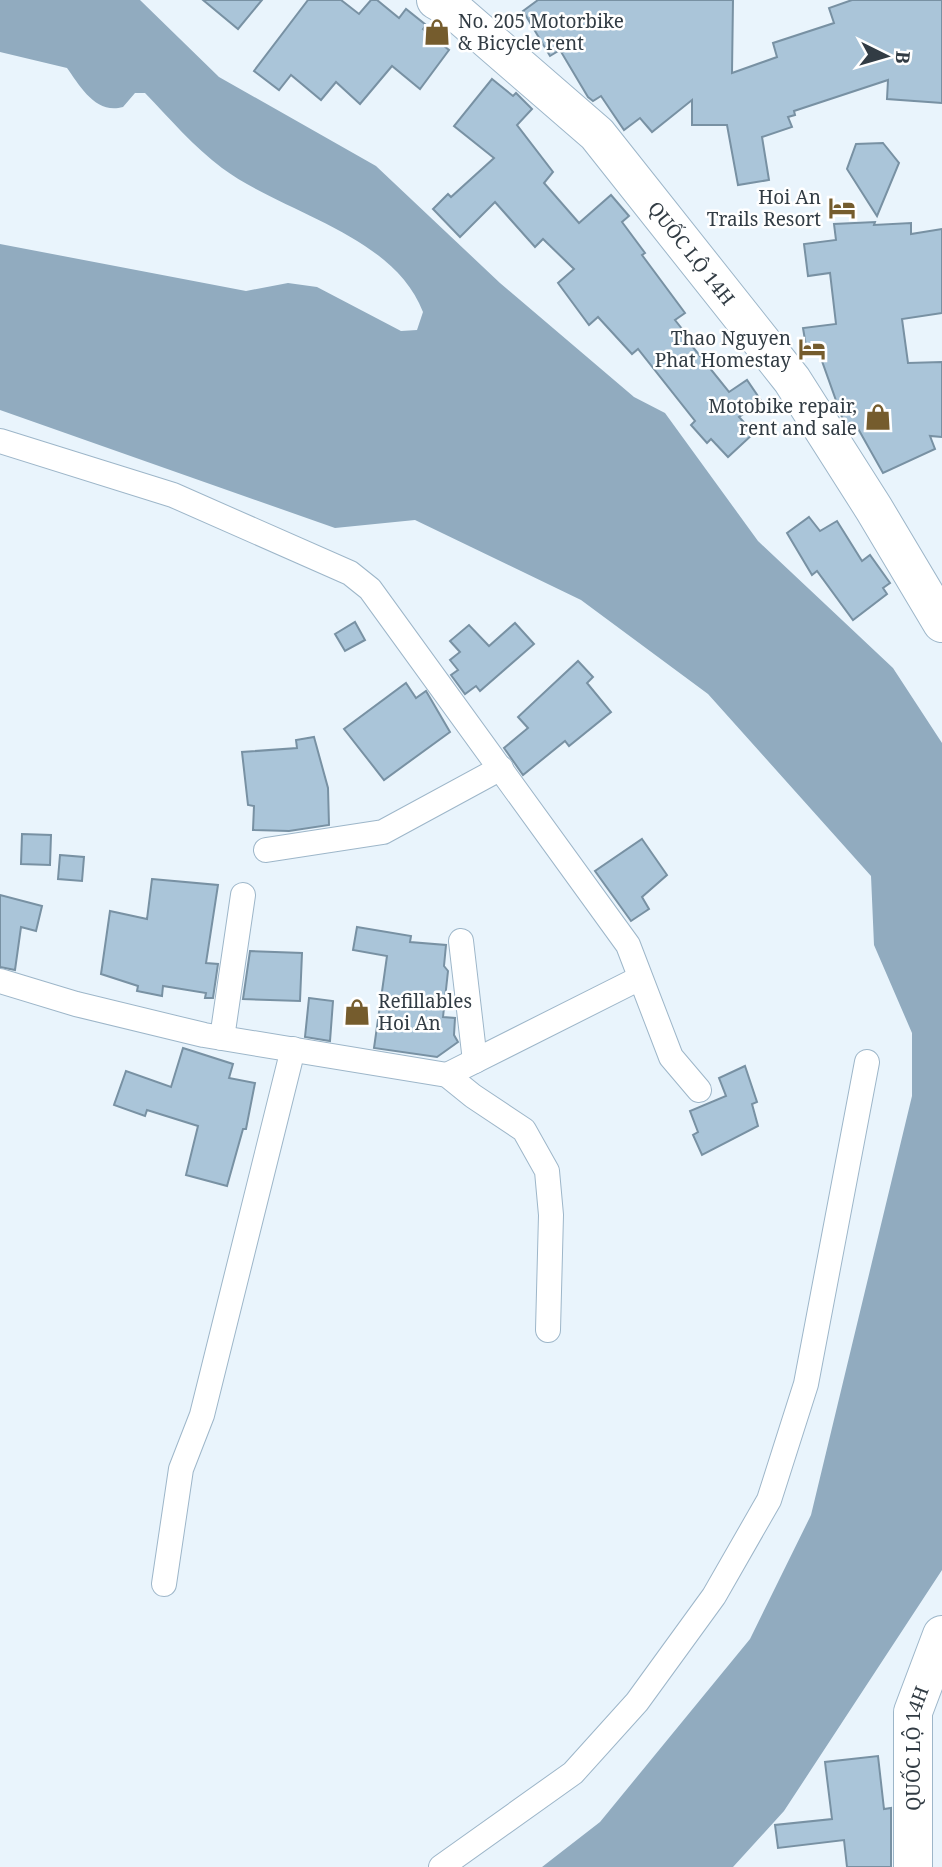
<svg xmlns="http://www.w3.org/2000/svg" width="942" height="1867" viewBox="0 0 942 1867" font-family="'Noto Serif',serif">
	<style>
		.water { fill: #91abbf }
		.building { fill: #aac5d9; stroke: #7891a3; stroke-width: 2 }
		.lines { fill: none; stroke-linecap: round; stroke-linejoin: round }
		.street-casing { stroke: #9db6c9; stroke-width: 26 }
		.primary-casing { stroke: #9db6c9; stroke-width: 40 }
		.street { stroke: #fff; stroke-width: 24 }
		.primary { stroke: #fff; stroke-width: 38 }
		.labels { text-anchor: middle; stroke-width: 5; stroke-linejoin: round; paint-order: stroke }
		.poi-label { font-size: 19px; fill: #323c44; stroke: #fff; text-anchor: end }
		.street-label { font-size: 19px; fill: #323c44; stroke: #fff }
	</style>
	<rect width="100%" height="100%" fill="#e9f4fc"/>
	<!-- water -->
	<path class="water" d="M0,0H140L219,77L376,166L500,283L634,397L665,413L758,541L893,668L942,743V1570L784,1811L733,1867H542L600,1822L750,1639L811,1515L912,1096V1033L874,945L871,876L708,694L581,600L415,520L335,528L0,410V244L246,291L288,283L317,287L401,331L417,330L423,312C393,234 284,214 222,168C194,147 170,119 145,93H135L123,107C96,115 80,86 67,68L0,52Z"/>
	<!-- building -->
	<g class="building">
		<path d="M203,0H262L238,29Z"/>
		<path d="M308,0H341L359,14L371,0H377L399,18L406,9L426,25L423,29L449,50L420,89L392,66L360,104L336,82L321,100L291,75L279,90L254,71Z"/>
		<path d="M538,0H733L732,73L777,57L773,43L834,23L829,8L852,0H942V103L887,99L888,80L794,111L795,115L788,117L792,127L762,137L769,180L738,185L727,125H692V100L652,132L640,118L624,130L601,96L593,101L588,97L560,50L550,56L523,11Z"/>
		<path d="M492,79L513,96L516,93L532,109L517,125L553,172L544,183L579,223L611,195L629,216L622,222L645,253L642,255L685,313L675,320L694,344L692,346L729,392L747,380L762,402L739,417L754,433L728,457L711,439L707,443L691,425L695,421L638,349L632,354L598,317L589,325L558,283L574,269L543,239L535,247L495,202L460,237L433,209L448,194L451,197L494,158L454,126Z"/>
		<path d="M883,143L899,163L877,216L847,169L856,144Z"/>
		<path d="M875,222L874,225L911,223V234L942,229V313L902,319L908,363L942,362V437L930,436L935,449L883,473L856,425L849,428L843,420L818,350L807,352L803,328L836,324L830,273L808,276L804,244L836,240L834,224Z"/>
		<path d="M809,517L820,531L837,521L862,561L870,555L890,583L883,588L887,594L853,620L817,571L812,575L787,533Z"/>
		<path d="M355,622L365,640L345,651L335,634Z"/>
		<path d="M515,623L534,644L480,691L476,686L465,694L451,675L458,670L450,660L460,652L450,641L469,625L489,646Z"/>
		<path d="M578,661L593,677L587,683L611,712L569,746L565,741L523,775L504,748L528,728L518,717Z"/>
		<path d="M406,683L416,698L426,691L450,732L384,780L344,729Z"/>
		<path d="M314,737L328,788L329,825L289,831L253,830L254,806L248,805L242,752L297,748L296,740Z"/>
		<path d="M22,834L51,835L50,865L21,864Z"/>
		<path d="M642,839L667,875L642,897L649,909L631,921L595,871Z"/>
		<path d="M60,855L84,857L82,881L58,879Z"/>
		<path d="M152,879L218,885L206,963L218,964L213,998H205L206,993L163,986L162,996L137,991L138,986L101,974L110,911L147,919Z"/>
		<path d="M0,895L42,906L36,931L21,927L15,970L0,967Z"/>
		<path d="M357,927L411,936L410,942L446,945L444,966L448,971L443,1017L455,1018L454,1035L458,1042L437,1057L374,1048L387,956L353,950Z"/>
		<path d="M250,951L302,953L300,1001L243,999Z"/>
		<path d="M309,998L333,1001L330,1041L305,1037Z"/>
		<path d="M183,1048L233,1064L229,1078L255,1083L246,1129H243L227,1186L186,1175L198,1126L147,1110L145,1116L114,1105L126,1071L171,1087Z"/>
		<path d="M745,1066L757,1102L752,1104L758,1126L702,1155L693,1135L698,1132L690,1111L726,1096L719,1078Z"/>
		<path d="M878,1756L884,1809L891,1808V1867H847L844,1840L778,1848L775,1825L832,1819L825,1762Z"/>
	</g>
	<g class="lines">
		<defs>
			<g id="street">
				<path d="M0,441L173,495L350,573L370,589L628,945L671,1057L699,1090"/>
				<path d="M266,850L383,832L501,768"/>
				<path d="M461,941L475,1061"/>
				<path d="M0,981L76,1004L204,1035L447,1075L473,1096L524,1130L547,1171L551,1215L548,1330"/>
				<path d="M222,1038L243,895"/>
				<path d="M447,1075L640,978"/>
				<path d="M164,1584L181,1469L202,1415L293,1049"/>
				<path d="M441,1867L573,1773L637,1702L714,1596L769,1500L806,1384L867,1062"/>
			</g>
			<g id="primary">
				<path id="s1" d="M436,0L455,11L597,134L792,380L874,509L942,623"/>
				<path id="s2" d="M913,1867V1712L942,1635"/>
			</g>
		</defs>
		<!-- street casing -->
		<use href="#street" class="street-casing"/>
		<!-- primary casing -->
		<use href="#primary" class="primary-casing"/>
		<!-- street -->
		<use href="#street" class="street"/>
		<!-- primary -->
		<use href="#primary" class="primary"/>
	</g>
	<!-- icons -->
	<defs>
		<symbol id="shop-bare" viewBox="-9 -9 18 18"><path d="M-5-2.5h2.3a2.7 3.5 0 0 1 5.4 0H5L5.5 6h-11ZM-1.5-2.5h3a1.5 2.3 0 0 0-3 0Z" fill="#755c2d" stroke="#fff" stroke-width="2.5" paint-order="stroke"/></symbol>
		<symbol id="hotel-bare" viewBox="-9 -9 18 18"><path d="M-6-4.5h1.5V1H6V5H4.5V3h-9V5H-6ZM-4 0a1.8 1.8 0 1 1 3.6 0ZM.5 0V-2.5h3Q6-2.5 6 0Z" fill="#755c2d" stroke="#fff" stroke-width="2.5" paint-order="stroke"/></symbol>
	</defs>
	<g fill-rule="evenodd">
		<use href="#shop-bare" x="418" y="13" width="38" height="38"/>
		<use href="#hotel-bare" x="823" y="189" width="38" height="38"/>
		<use href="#hotel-bare" x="793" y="330" width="38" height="38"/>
		<use href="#shop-bare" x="859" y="398" width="38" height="38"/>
		<use href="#shop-bare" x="338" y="993" width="38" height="38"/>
	</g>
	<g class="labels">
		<!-- poi labels -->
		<g class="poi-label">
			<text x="458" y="28" text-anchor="start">No. 205 Motorbike<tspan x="458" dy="22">&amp; Bicycle rent</tspan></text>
			<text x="821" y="204">Hoi An<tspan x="821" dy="22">Trails Resort</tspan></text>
			<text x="791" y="345">Thao Nguyen<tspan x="791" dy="22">Phat Homestay</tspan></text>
			<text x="857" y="413">Motobike repair,<tspan x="857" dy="22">rent and sale</tspan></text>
			<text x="378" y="1008" text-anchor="start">Refillables<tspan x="378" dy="22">Hoi An</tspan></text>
		</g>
		<!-- street labels -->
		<g class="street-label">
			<text dy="7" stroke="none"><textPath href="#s1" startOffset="362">QUỐC LỘ 14H</textPath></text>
			<text dy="7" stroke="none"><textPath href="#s2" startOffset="119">QUỐC LỘ 14H</textPath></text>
		</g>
	</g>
	<!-- north arrow -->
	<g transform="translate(886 56) rotate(95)" stroke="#ffffff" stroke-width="5" paint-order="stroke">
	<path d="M0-5L12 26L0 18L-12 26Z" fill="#323c44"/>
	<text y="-10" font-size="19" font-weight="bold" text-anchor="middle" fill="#323c44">B</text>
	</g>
</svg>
